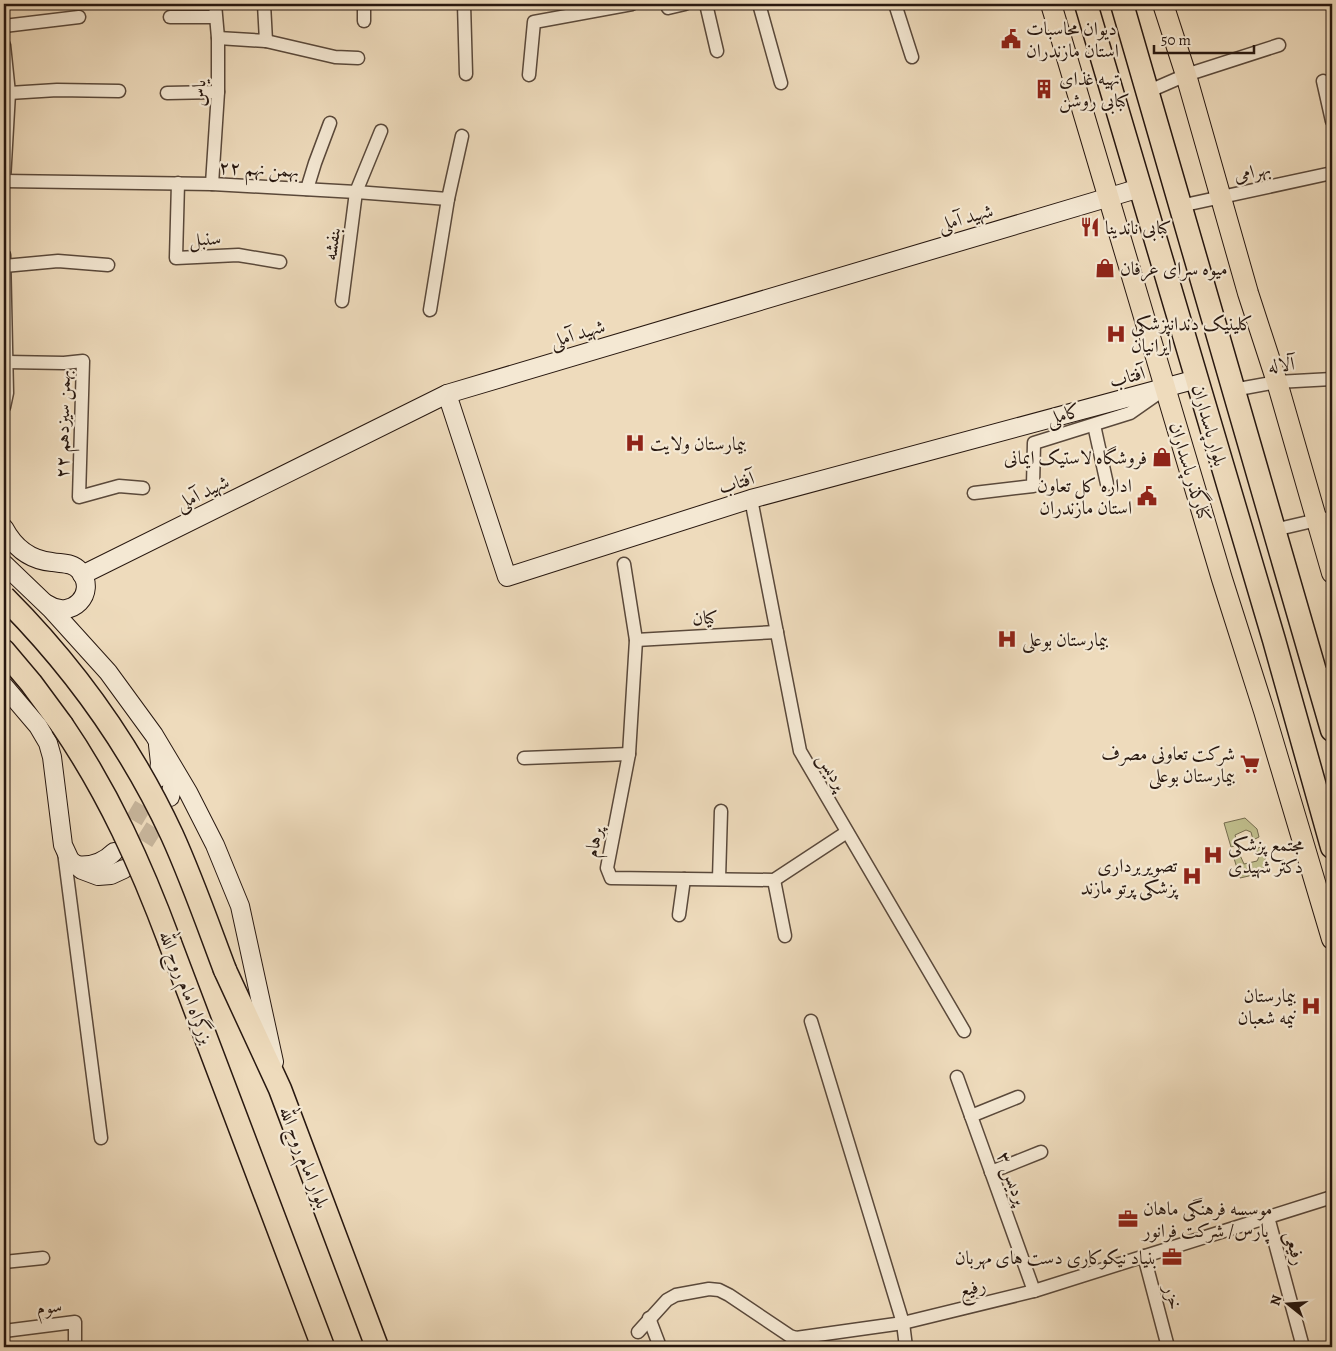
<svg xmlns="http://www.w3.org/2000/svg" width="1336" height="1351" viewBox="0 0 1336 1351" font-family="Alegreya,Amiri,serif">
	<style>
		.green { fill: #c0be8c; stroke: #746b4e }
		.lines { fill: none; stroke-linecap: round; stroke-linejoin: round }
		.secondary-tunnel { stroke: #c6b49a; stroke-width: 18; stroke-dasharray: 18 9; stroke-linecap: butt }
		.street-casing { stroke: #5a493b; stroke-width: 15 }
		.secondary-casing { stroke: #281810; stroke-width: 20 }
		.primary-casing { stroke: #281810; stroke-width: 22 }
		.highway-casing { stroke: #281810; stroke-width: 25 }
		.street { stroke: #f4e8d3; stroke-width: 12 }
		.secondary { stroke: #f4e8d3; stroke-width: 18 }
		.primary { stroke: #eedbbc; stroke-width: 20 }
		.highway { stroke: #eedbbc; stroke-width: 22 }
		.highway-bridge-casing { stroke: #281810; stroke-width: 25; stroke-linecap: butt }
		.highway-bridge { stroke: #eedbbc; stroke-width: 22 }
		.labels { text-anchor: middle; stroke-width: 4.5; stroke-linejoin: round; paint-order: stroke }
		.poi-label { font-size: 19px; fill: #281810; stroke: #f4e8d3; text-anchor: start }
		.street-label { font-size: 19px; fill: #281810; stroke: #f4e8d3 }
	</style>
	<rect width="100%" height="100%" fill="#eedbbc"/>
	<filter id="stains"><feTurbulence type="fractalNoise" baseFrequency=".004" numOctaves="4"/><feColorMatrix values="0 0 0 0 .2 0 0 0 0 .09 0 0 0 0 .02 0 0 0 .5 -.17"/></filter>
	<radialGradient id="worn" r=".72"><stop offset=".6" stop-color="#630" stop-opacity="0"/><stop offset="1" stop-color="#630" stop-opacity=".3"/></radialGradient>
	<!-- green -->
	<g class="green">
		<path d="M1245,818L1257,829L1259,837L1253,840L1251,832L1246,830L1235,835L1238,845L1231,847L1224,823Z"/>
		<path d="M1263,846L1266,856L1262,873L1240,878L1233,855L1239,853L1244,864L1257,861L1259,857L1256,849Z"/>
	</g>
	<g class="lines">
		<!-- secondary-tunnel -->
		<g class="secondary-tunnel">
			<path d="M120,844L155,785"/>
			<path d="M130,865L167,807"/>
		</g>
		<defs>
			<g id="street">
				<path d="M364,4V21"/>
				<path d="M464,4L466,74"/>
				<path d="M706,4L717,51"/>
				<path d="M759,4L781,83"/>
				<path d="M895,4L912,57"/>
				<path d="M668,8L685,4"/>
				<path d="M170,17H215"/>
				<path d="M4,26L79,17"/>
				<path d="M218,38L266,41L264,4"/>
				<path d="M266,41L335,57L358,58"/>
				<path d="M4,45L9,93L4,180"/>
				<path d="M529,75L534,22L632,4"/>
				<path d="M1323,81L1332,121"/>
				<path d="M1147,92L1186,75L1279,45"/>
				<path d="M9,93L57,90L119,91"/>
				<path d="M167,93L218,92"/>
				<path d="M4,181L212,184L356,192L448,199L462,136"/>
				<path d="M178,183L176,258L238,255L280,262"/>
				<path d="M212,184L218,92V38L215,4"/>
				<path d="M307,189L315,163L330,123"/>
				<path d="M1180,206L1332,173"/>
				<path d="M4,255L7,393L4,407"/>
				<path d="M4,266L58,261L108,265"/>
				<path d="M342,301L356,192L381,131"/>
				<path d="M430,310L448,199"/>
				<path d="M7,362L64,363L83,361L79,497L119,486L143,488"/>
				<path d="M1233,390L1277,382L1332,379"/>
				<path d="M1094,425L1107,484"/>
				<path d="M974,493L1033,486L1034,443L1130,413L1160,392"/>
				<path d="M751,499L800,751L964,1031"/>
				<path d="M1274,530L1317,520L1332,518"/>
				<path d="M624,564L636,640L629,754L607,868L611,878L774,880L847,832"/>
				<path d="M636,640L777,632"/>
				<path d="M1317,677L1332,672"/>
				<path d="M524,758L629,754"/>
				<path d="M64,852L101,1138"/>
				<path d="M719,879L721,811"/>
				<path d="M774,880L785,936"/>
				<path d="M679,915L684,879"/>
				<path d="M811,1021L903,1323L906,1347"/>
				<path d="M957,1077L1034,1291"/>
				<path d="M971,1116L1018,1097"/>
				<path d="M991,1172L1041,1152"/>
				<path d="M1268,1217L1303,1347"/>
				<path d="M1144,1256L1168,1347"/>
				<path d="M4,1262L43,1258"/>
				<path d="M649,1318L660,1347"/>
				<path d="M4,1331L75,1322V1347"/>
				<path d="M638,1332L667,1300L676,1295L709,1289L719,1290L729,1295L790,1336L796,1338L903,1323L1034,1291L1332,1197"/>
			</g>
			<g id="secondary">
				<path d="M447,394L507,577L751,499L1197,379"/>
				<path d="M4,528C14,547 30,560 52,562C62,564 72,562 80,571C98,593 71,621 47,604"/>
				<path d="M4,564L51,609L108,672L154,735L188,792L215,845L240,906L274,1062"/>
				<path d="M82,575L447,394L1140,188"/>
				<path d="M4,686L38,726L48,743L52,757L63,845L70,860L82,870L98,876L111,875L124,869"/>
				<path d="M158,745L160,763L158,778"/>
				<path d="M170,797L173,782L171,766"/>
				<path d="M75,865C90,867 103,863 114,852"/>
			</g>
			<g id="primary">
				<path d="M1051,4L1222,579L1264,711L1332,939"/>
				<path d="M1163,4L1186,75L1248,293L1277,382L1332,573"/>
			</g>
			<g id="highway">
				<path d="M1086,4L1274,640L1332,847"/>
				<path d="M1122,4L1332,730"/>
				<path d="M4,651L31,683L62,725"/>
				<path d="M170,943L323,1347"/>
				<path d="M225,970L280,1089L377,1347"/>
			</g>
		</defs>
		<!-- street casing -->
		<use href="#street" class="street-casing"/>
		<!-- secondary casing -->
		<use href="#secondary" class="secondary-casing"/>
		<!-- primary casing -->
		<use href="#primary" class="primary-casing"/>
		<!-- highway casing -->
		<use href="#highway" class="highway-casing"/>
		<!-- street -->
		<use href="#street" class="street"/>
		<!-- secondary -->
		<use href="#secondary" class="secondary"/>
		<!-- primary -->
		<use href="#primary" class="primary"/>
		<!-- highway -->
		<use href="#highway" class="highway"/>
		<defs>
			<g id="highway-bridge">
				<path d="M4,597C73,666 131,747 172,835C192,879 208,925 225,970"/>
				<path d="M62,725C109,794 141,865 170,943"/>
			</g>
		</defs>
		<!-- highway-bridge casing -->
		<use href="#highway-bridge" class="highway-bridge-casing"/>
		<!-- highway-bridge -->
		<use href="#highway-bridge" class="highway-bridge"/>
	</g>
	<!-- icons -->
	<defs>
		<symbol id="civic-bare" viewBox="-9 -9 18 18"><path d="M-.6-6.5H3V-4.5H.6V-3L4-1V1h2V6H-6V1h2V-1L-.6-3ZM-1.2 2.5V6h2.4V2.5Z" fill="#8f2418" stroke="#f4e8d3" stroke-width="2.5" paint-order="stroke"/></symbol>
		<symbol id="building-bare" viewBox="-9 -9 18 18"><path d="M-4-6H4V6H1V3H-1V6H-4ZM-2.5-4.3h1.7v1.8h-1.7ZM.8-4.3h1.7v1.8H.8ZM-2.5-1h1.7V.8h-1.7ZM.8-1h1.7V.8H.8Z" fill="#8f2418" stroke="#f4e8d3" stroke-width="2.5" paint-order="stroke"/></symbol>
		<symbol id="restaurant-bare" viewBox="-9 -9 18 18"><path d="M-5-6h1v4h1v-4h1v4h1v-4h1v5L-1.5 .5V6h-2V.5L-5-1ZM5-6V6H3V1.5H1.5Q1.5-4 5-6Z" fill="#8f2418" stroke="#f4e8d3" stroke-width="2.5" paint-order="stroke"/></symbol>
		<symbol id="shop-bare" viewBox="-9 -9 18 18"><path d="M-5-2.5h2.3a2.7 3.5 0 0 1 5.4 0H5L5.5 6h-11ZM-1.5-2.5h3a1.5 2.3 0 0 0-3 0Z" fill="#8f2418" stroke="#f4e8d3" stroke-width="2.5" paint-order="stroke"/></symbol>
		<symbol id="hospital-bare" viewBox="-9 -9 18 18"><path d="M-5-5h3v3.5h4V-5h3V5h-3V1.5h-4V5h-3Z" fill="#8f2418" stroke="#f4e8d3" stroke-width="2.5" paint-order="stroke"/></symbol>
		<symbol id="supermarket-bare" viewBox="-9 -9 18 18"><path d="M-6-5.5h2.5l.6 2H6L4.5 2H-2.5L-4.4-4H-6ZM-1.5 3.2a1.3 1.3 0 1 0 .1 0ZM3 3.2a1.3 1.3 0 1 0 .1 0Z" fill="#8f2418" stroke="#f4e8d3" stroke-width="2.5" paint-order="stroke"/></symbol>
		<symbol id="office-bare" viewBox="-9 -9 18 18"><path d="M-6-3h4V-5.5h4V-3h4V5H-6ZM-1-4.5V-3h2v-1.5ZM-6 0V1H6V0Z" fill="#8f2418" stroke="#f4e8d3" stroke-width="2.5" paint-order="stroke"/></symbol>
	</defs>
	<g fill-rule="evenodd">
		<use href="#civic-bare" x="997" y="25" width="28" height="28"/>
		<use href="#building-bare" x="1030" y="75" width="28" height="28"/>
		<use href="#restaurant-bare" x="1076" y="213" width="28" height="28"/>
		<use href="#shop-bare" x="1091" y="254" width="28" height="28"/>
		<use href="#hospital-bare" x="1102" y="320" width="28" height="28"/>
		<use href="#hospital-bare" x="621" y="429" width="28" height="28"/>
		<use href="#shop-bare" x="1148" y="443" width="28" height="28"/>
		<use href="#civic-bare" x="1133" y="482" width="28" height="28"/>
		<use href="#hospital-bare" x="993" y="625" width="28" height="28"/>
		<use href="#supermarket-bare" x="1236" y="750" width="28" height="28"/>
		<use href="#hospital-bare" x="1199" y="841" width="28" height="28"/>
		<use href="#hospital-bare" x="1178" y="862" width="28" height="28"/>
		<use href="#hospital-bare" x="1297" y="992" width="28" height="28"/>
		<use href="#office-bare" x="1114" y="1205" width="28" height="28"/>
		<use href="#office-bare" x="1158" y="1243" width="28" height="28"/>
	</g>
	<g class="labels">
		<!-- poi labels -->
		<g class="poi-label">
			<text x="1026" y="35">دیوان محاسبات<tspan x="1026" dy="22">استان مازندران</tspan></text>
			<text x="1059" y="85">تهیه غذای<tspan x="1059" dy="22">کبابی روشن</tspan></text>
			<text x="1105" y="234">کبابی ناندینا</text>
			<text x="1120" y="275">میوه سرای عرفان</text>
			<text x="1131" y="330">کلینیک دندانپزشکی<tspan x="1131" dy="22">ایرانیان</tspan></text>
			<text x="650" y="450">بیمارستان ولایت</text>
			<text x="1147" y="464" text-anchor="end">فروشگاه لاستیک ایمانی</text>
			<text x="1132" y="492" text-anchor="end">اداره کل تعاون<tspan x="1132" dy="22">استان مازندران</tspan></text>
			<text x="1022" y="646">بیمارستان بوعلی</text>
			<text x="1235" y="760" text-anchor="end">شرکت تعاونی مصرف<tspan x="1235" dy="22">بیمارستان بوعلی</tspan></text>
			<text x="1228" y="851">مجتمع پزشکی<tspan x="1228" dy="22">دکتر شهیدی</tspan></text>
			<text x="1177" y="872" text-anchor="end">تصویربرداری<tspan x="1177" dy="22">پزشکی پرتو مازند</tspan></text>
			<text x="1296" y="1002" text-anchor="end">بیمارستان<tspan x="1296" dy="22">نیمه شعبان</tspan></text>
			<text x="1143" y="1215">موسسه فرهنگی ماهان<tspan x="1143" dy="22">پارس/ شرکت فرانور</tspan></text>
			<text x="1157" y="1264" text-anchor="end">بنیاد نیکوکاری دست های مهربان</text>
		</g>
		<!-- street labels -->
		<g class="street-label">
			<text transform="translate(198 93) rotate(-88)" y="7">یاس</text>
			<text transform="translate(259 168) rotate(3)" y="7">۲۲ بهمن نهم</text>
			<text transform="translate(1252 171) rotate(-12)" y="7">بهرامی</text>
			<text transform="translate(965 217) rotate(-16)" y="7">شهید آملی</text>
			<text transform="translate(205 238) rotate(-3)" y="7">سنبل</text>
			<text transform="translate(331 244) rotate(-83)" y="7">بنفشه</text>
			<text transform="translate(577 333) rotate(-17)" y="7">شهید آملی</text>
			<text transform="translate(1281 364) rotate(-6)" y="7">آلاله</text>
			<text transform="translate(1127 376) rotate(-15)" y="7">آفتاب</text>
			<text transform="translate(1063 414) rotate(-17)" y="7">کاملی</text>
			<text transform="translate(62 424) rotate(-89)" y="7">۲۲ بهمن سیزدهم</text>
			<text transform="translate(1210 425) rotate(74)" y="7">بلوار پاسداران</text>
			<text transform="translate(1191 472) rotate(73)" y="7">کنارگذر پاسداران</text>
			<text transform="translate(736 482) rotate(-17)" y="7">آفتاب</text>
			<text transform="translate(202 492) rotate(-26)" y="7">شهید آملی</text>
			<text transform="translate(705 617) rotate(-3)" y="7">کیان</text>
			<text transform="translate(833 771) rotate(60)" y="7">پردیس</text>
			<text transform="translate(593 842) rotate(-80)" y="7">پرهام</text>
			<text transform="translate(187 987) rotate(69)" y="7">بزرگراه امام روح الله</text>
			<text transform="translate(305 1157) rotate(69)" y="7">بلوار امام روح الله</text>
			<text transform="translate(1013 1178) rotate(70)" y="7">پردیس ۳</text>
			<text transform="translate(1296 1248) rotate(75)" y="7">رفیعی</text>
			<text transform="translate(972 1287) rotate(-14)" y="7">رفیع</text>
			<text transform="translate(1174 1297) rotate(75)" y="7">خزر</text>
			<text transform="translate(49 1306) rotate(-7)" y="7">سوم</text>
		</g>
	</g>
	<!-- margin -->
	<rect width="1336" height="1351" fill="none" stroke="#eedbbc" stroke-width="20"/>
	<rect x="5" y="5" width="1326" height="1341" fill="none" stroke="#281810" stroke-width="2.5"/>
	<rect x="10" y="10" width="1316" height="1331" fill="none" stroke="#281810"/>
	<!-- north arrow -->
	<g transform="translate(1288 1304) rotate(287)" stroke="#f4e8d3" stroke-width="4" paint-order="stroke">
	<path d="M0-4L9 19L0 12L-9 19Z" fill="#281810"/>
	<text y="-8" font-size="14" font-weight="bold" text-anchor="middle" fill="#281810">N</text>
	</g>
	<!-- scale -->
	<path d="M1154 45v8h100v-8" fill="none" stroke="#281810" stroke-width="2.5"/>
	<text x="1161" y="45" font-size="15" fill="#281810" stroke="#f4e8d3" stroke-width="4" paint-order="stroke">50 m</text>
	<rect width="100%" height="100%" filter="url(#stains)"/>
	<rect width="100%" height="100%" fill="url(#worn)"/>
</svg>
